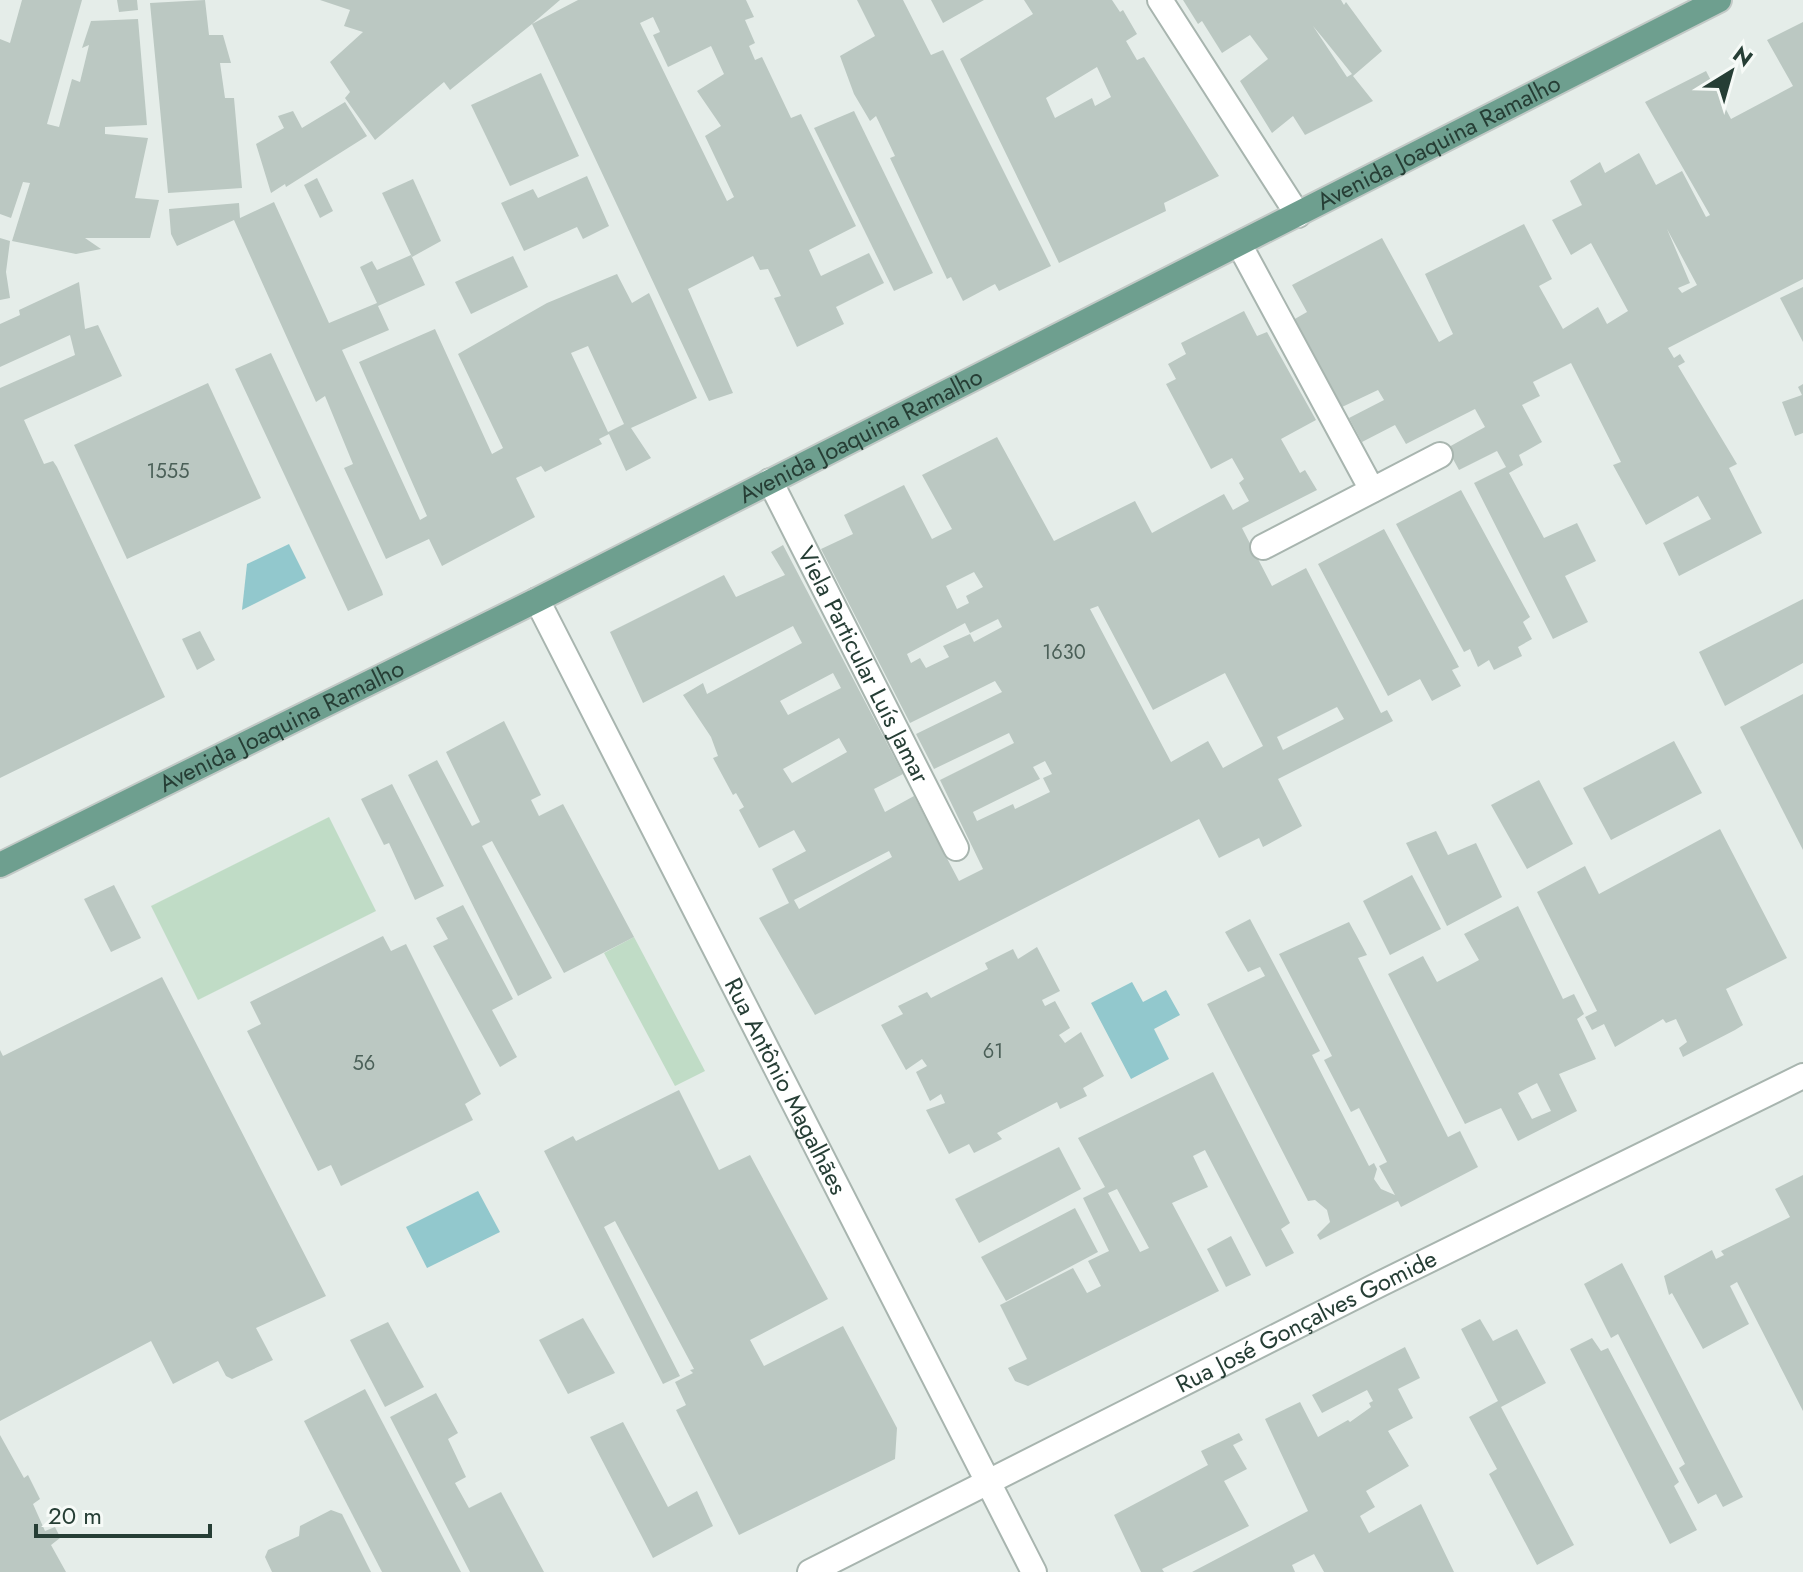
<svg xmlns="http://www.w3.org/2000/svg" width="1803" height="1572" viewBox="0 0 1803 1572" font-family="Jost,sans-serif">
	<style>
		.green { fill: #c0dcc6 }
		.water { fill: #92c8cd }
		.building { fill: #bbc8c2; fill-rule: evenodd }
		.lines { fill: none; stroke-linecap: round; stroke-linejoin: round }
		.minor-casing { stroke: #a8b5af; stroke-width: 28 }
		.major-casing { stroke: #c2c9c6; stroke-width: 28 }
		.minor { stroke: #fff; stroke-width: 24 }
		.major { stroke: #6e9f8f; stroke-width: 24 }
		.labels { text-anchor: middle; stroke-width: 8; stroke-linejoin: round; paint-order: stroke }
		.number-label { font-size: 20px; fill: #4b6058 }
		.street-label { font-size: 24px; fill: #263e35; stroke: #f6faf7 }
	</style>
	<rect width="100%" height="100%" fill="#e5ede9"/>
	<!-- green -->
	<g class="green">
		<path d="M329,817L376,911L198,1000L151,906Z"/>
		<path d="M634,937L705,1071L675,1086L604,953Z"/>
	</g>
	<!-- water -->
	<g class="water">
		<path d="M289,544L306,578L242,610L247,564Z"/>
		<path d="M1132,982L1143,1002L1166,990L1180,1015L1154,1029L1169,1059L1131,1079L1091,1003Z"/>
		<path d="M478,1191L500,1232L427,1268L406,1227Z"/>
	</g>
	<!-- building -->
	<g class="building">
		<path d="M22,0H82L47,124L59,127L72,79L80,82L89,45L82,48L91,21L138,19L147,125L105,127V134L148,138L135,198L159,200L150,238H85L101,249L76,254L12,241L30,183L23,182L11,218L0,214V39L10,43Z"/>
		<path d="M117,0H137L138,10L119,12Z"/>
		<path d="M205,0L209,35H223L231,63H220L225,98H234L242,188L168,193L150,3Z"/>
		<path d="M320,0H560L532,24L578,0H746L754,17L745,20L755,43L749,46L755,60L762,57L791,118L801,114L856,226L809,250L819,272L821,276L869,253L884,283L836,307L844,324L797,347L774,298L781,296L768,269L760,270L753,256L688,289L733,393L709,401L532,24L450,90L444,82L375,140L345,98L350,92L330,62L363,32L344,26L350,10ZM653,17L660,32L653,35L668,67L711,46L724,74L697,91L721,126L705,136L734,197L727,201L640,23Z"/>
		<path d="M857,0H903L931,55L943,50L1051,266L999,291L995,284L963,301L951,277L947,279L890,158L895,156L876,116L870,121L854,94L840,56L875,36Z"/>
		<path d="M931,0H984L943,23Z"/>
		<path d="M1024,0H1112L1120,12L1123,10L1137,34L1126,41L1137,60L1144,57L1219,176L1164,203L1166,211L1059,263L960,59L1033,14ZM1097,67L1111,97L1095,106L1092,98L1055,118L1046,98Z"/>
		<path d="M1183,0H1341L1344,5L1346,2L1382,51L1353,76L1373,101L1305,135L1293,116L1272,133L1240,81L1268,59L1250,35L1222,53L1202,21L1198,24ZM1313,26L1323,38L1352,74L1347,77Z"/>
		<path d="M1803,22V279L1668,348L1674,358L1680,354L1685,362L1678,366L1737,464L1729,468L1762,533L1679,576L1663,543L1711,519L1698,496L1646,525L1613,465L1621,462L1571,363L1533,382L1540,396L1522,405L1542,442L1519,455L1523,465L1509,473L1544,538L1577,523L1596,561L1565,576L1588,622L1553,639L1474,483L1506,467L1497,451L1459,470L1447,448L1485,427L1475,409L1406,444L1395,425L1362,442L1349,418L1384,400L1378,390L1342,407L1293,320L1307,312L1292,285L1382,238L1439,342L1453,334L1425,274L1524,224L1552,279L1539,286L1563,329L1598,307L1607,324L1628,311L1591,243L1571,255L1552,220L1582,205L1570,181L1600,162L1605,173L1639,153L1656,185L1682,171L1706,217L1710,215L1645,102L1706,71L1731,119L1793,86L1767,40ZM1667,229L1697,285L1682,293L1678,288L1690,283Z"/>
		<path d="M541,73L579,156L510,186L471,105Z"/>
		<path d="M345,102L367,136L286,187L285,184L271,193L256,144L284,128L278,116L293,111L302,128Z"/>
		<path d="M854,111L933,273L894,291L814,128Z"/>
		<path d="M587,176L609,226L583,239L577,227L524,251L501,203L533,189L538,198Z"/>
		<path d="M317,178L333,211L320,218L304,185Z"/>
		<path d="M413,179L441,241L412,257L382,193Z"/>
		<path d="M274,202L329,323L377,303L360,267L372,261L377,270L411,255L425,285L378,306L389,330L342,350L420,520L427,516L359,362L435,329L492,454L503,448L458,354L547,303L617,274L632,303L649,293L697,398L631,428L651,458L626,471L609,434L599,439L602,444L545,472L541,466L516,478L535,517L442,566L429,539L386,559L344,468L353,464L325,396L316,402L234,220L177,246L171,234L169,209L239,203L240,218ZM588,346L624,424L608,432L571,353Z"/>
		<path d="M0,238L10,241L6,272L10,298L0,300Z"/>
		<path d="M513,256L528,287L471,314L455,282Z"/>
		<path d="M79,282L85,329L98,325L122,376L24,420L44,464L53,461L57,467L165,697L0,778V388L75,355L70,335L0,367V324L20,315L19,310Z"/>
		<path d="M1803,287V342L1780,298Z"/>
		<path d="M1244,311L1257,336L1267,332L1316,420L1281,439L1300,473L1305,470L1317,490L1242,528L1272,586L1306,568L1381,713L1387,710L1393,721L1278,779L1302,826L1263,847L1259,838L1219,858L1199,819L815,1015L759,918L789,903L772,869L806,851L794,830L759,848L739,810L744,807L736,793L733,795L713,758L718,756L711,737L683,695L703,683L707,694L802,643L793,626L643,703L610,632L724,575L736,597L785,575L771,552L783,545L903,774L874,789L885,812L914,796L959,881L983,869L940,780L1014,743L1009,733L934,769L916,734L1002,692L995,681L910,723L821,549L853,534L844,515L904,485L932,539L952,529L922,475L997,437L1054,541L1135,501L1152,533L1224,494L1233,510L1249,501L1239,483L1244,479L1232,458L1211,469L1166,384L1176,379L1168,364L1186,354L1181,343ZM974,572L983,587L966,596L969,603L957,609L946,586ZM1098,606L1153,710L1225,673L1263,746L1223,768L1208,741L1171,762L1090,609ZM998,619L1002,627L974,642L970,634L943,646L949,657L926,668L920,658L911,663L907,654L965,623L970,633ZM833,673L841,688L788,715L780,701ZM1337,707L1344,719L1283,750L1277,737ZM839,738L847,752L792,783L783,769ZM1045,761L1052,774L1043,778L1050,792L1015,809L1013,804L977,821L973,812L1040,779L1033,767ZM889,851L892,857L799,909L794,900Z"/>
		<path d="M271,353L382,591L383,595L348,611L235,369Z"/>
		<path d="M208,383L261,498L127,559L74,445Z"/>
		<path d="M1803,384V433L1795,436L1782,402L1802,395L1798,387Z"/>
		<path d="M1461,490L1530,617L1523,622L1532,639L1518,647L1522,656L1494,670L1489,660L1478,667L1470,649L1464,652L1396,524Z"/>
		<path d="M1384,529L1459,667L1452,670L1461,686L1432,701L1420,679L1388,696L1318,564Z"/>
		<path d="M1803,599V663L1725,706L1699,652Z"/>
		<path d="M200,631L215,660L197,670L182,639Z"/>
		<path d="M1803,694V850L1740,727Z"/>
		<path d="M504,721L541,795L531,800L539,816L563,804L634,937L564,973L492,841L482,846L552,978L518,996L408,775L437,760L472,826L480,822L446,752Z"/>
		<path d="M1674,741L1702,793L1611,840L1583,788Z"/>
		<path d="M1539,780L1573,844L1527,869L1491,805Z"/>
		<path d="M392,784L444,886L415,900L389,843L384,845L361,799Z"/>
		<path d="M1720,829L1787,958L1726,989L1743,1025L1735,1030L1683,1057L1679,1048L1687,1042L1676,1019L1666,1023L1663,1019L1615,1047L1604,1024L1592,1030L1585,1017L1597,1011L1537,892L1585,866L1599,894Z"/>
		<path d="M1436,831L1448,855L1476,843L1502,897L1447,926L1406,843Z"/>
		<path d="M1412,875L1441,929L1390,955L1363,901Z"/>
		<path d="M114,885L141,938L111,952L84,899Z"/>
		<path d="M463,905L513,999L492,1010L517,1057L500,1067L433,946L448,939L436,918Z"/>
		<path d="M1518,906L1563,999L1574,994L1584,1014L1577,1019L1596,1059L1559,1074L1577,1111L1518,1141L1501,1108L1465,1124L1388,974L1423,956L1437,982L1468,966L1479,960L1464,934ZM1537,1083L1551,1111L1532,1119L1518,1093Z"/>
		<path d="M1250,919L1320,1051L1312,1055L1369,1166L1374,1163L1377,1169L1374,1179L1381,1189L1395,1195L1379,1166L1387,1162L1359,1108L1351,1112L1324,1060L1332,1056L1279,954L1349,922L1367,955L1358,958L1448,1137L1460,1131L1478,1167L1401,1207L1398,1201L1320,1240L1317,1235L1330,1222L1327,1210L1315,1200L1308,1201L1207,1004L1265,976L1260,967L1248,972L1225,932Z"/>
		<path d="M383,936L391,951L406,944L481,1094L465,1104L473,1120L341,1186L331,1165L318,1171L247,1031L261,1024L250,1002Z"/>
		<path d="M1037,947L1060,991L1042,1000L1045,1006L1055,1001L1070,1028L1059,1035L1065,1043L1081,1032L1104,1076L1083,1088L1087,1096L1060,1109L1057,1102L997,1133L1002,1139L974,1153L969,1144L949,1154L926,1110L945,1103L941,1094L930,1101L916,1072L927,1066L922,1059L906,1070L881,1025L903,1014L898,1006L927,992L931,998L988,969L985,963L1013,949L1018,959Z"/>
		<path d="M162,977L326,1296L256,1328L273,1360L232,1379L226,1376L218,1361L173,1384L151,1341L0,1421V1050L3,1056Z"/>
		<path d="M1213,1072L1290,1223L1281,1229L1294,1253L1266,1267L1205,1150L1193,1156L1208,1187L1172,1203L1219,1291L1028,1386L1015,1381L1008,1368L1027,1359L1000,1305L1073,1268L1087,1293L1101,1286L1088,1261L1109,1251L1083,1198L1105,1187L1078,1138ZM1117,1189L1149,1248L1140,1252L1108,1193Z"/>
		<path d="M679,1090L719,1170L750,1155L828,1299L750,1340L764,1366L843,1326L897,1428L895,1459L739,1535L676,1410L686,1405L675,1382L693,1373L690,1370L694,1369L615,1221L604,1227L680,1376L663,1384L544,1151L573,1136L576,1141Z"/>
		<path d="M1059,1147L1081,1189L979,1243L955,1199Z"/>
		<path d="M1803,1175V1411L1737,1282L1730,1286L1749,1324L1703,1349L1672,1293L1669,1295L1664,1276L1712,1250L1716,1259L1724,1255L1721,1251L1790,1217L1775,1189Z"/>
		<path d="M1075,1208L1098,1252L1006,1301L981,1257Z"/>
		<path d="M1231,1236L1251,1275L1226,1287L1207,1249Z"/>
		<path d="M1622,1263L1743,1497L1723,1507L1716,1494L1698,1504L1679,1468L1685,1464L1618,1334L1611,1338L1584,1284Z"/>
		<path d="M583,1318L615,1373L568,1394L539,1340Z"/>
		<path d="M1480,1319L1493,1341L1517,1329L1546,1383L1501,1407L1574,1545L1537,1565L1489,1474L1497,1469L1469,1417L1498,1401L1461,1329Z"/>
		<path d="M388,1322L424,1387L385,1407L350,1340Z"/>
		<path d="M1592,1338L1601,1351L1608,1348L1679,1482L1674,1486L1697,1530L1670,1544L1570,1349Z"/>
		<path d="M1405,1347L1420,1378L1398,1389L1413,1418L1388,1431L1409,1466L1366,1491L1375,1507L1360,1516L1369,1533L1421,1504L1454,1572H1324L1314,1554L1292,1565L1295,1572H1192L1308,1511L1265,1419L1300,1402L1318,1437L1348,1420L1350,1422L1371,1407L1369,1403L1373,1401L1367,1390L1322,1413L1312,1395Z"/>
		<path d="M365,1389L461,1572H382L304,1421Z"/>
		<path d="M436,1393L458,1433L448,1439L466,1477L455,1483L469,1508L501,1492L544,1572H470L390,1417Z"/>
		<path d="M623,1422L668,1507L697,1491L713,1526L653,1558L590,1437Z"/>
		<path d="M1239,1433L1243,1440L1233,1445L1247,1469L1224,1481L1249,1526L1162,1569L1164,1572H1141L1114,1515L1208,1465L1201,1451Z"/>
		<path d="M0,1435L24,1478L28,1475L40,1499L33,1504L45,1531L55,1527L59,1535L60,1538L51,1545L66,1572H0Z"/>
		<path d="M331,1510L342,1514L371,1572H272L265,1557L268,1550L299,1536L300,1526Z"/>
	</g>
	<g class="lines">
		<defs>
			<g id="minor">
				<path d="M1160,0L1298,215"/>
				<path d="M1239,244L1372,490"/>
				<path id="s1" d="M770,481L956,848"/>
				<path d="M1263,547L1440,455"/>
				<path id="s2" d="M537,600L1034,1572"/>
				<path id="s3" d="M810,1572L1380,1284L1803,1076"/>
			</g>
			<g id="major">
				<path id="s4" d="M0,865L537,600L1719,0"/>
			</g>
		</defs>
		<!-- minor casing -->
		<use href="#minor" class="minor-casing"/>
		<!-- major casing -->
		<use href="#major" class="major-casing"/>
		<!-- minor -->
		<use href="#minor" class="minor"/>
		<!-- major -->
		<use href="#major" class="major"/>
	</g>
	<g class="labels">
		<!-- number labels -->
		<g class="number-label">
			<text x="168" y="478">1555</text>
			<text x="1064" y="659">1630</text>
			<text x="993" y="1058">61</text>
			<text x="364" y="1070">56</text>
		</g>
		<!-- street labels -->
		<g class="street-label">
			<text dy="8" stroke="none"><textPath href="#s4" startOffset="1610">Avenida Joaquina Ramalho</textPath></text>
			<text dy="8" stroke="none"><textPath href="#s4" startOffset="962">Avenida Joaquina Ramalho</textPath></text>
			<text dy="8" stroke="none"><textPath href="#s1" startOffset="206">Viela Particular Luís Jamar</textPath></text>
			<text dy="8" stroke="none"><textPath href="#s4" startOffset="314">Avenida Joaquina Ramalho</textPath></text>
			<text dy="8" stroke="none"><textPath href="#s2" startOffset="546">Rua Antônio Magalhães</textPath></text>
			<text dy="8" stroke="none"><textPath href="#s3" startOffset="556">Rua José Gonçalves Gomide</textPath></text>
		</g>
	</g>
	<!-- north arrow -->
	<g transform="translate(1731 72) rotate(37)" stroke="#f6faf7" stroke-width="6" paint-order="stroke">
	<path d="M0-6L14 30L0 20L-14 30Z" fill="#263e35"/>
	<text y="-12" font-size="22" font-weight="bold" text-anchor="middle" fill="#263e35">N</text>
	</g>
	<!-- scale -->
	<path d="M36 1524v12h174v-12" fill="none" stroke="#263e35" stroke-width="4"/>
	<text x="48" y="1524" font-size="24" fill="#263e35" stroke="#f6faf7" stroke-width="6" paint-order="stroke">20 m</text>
</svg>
